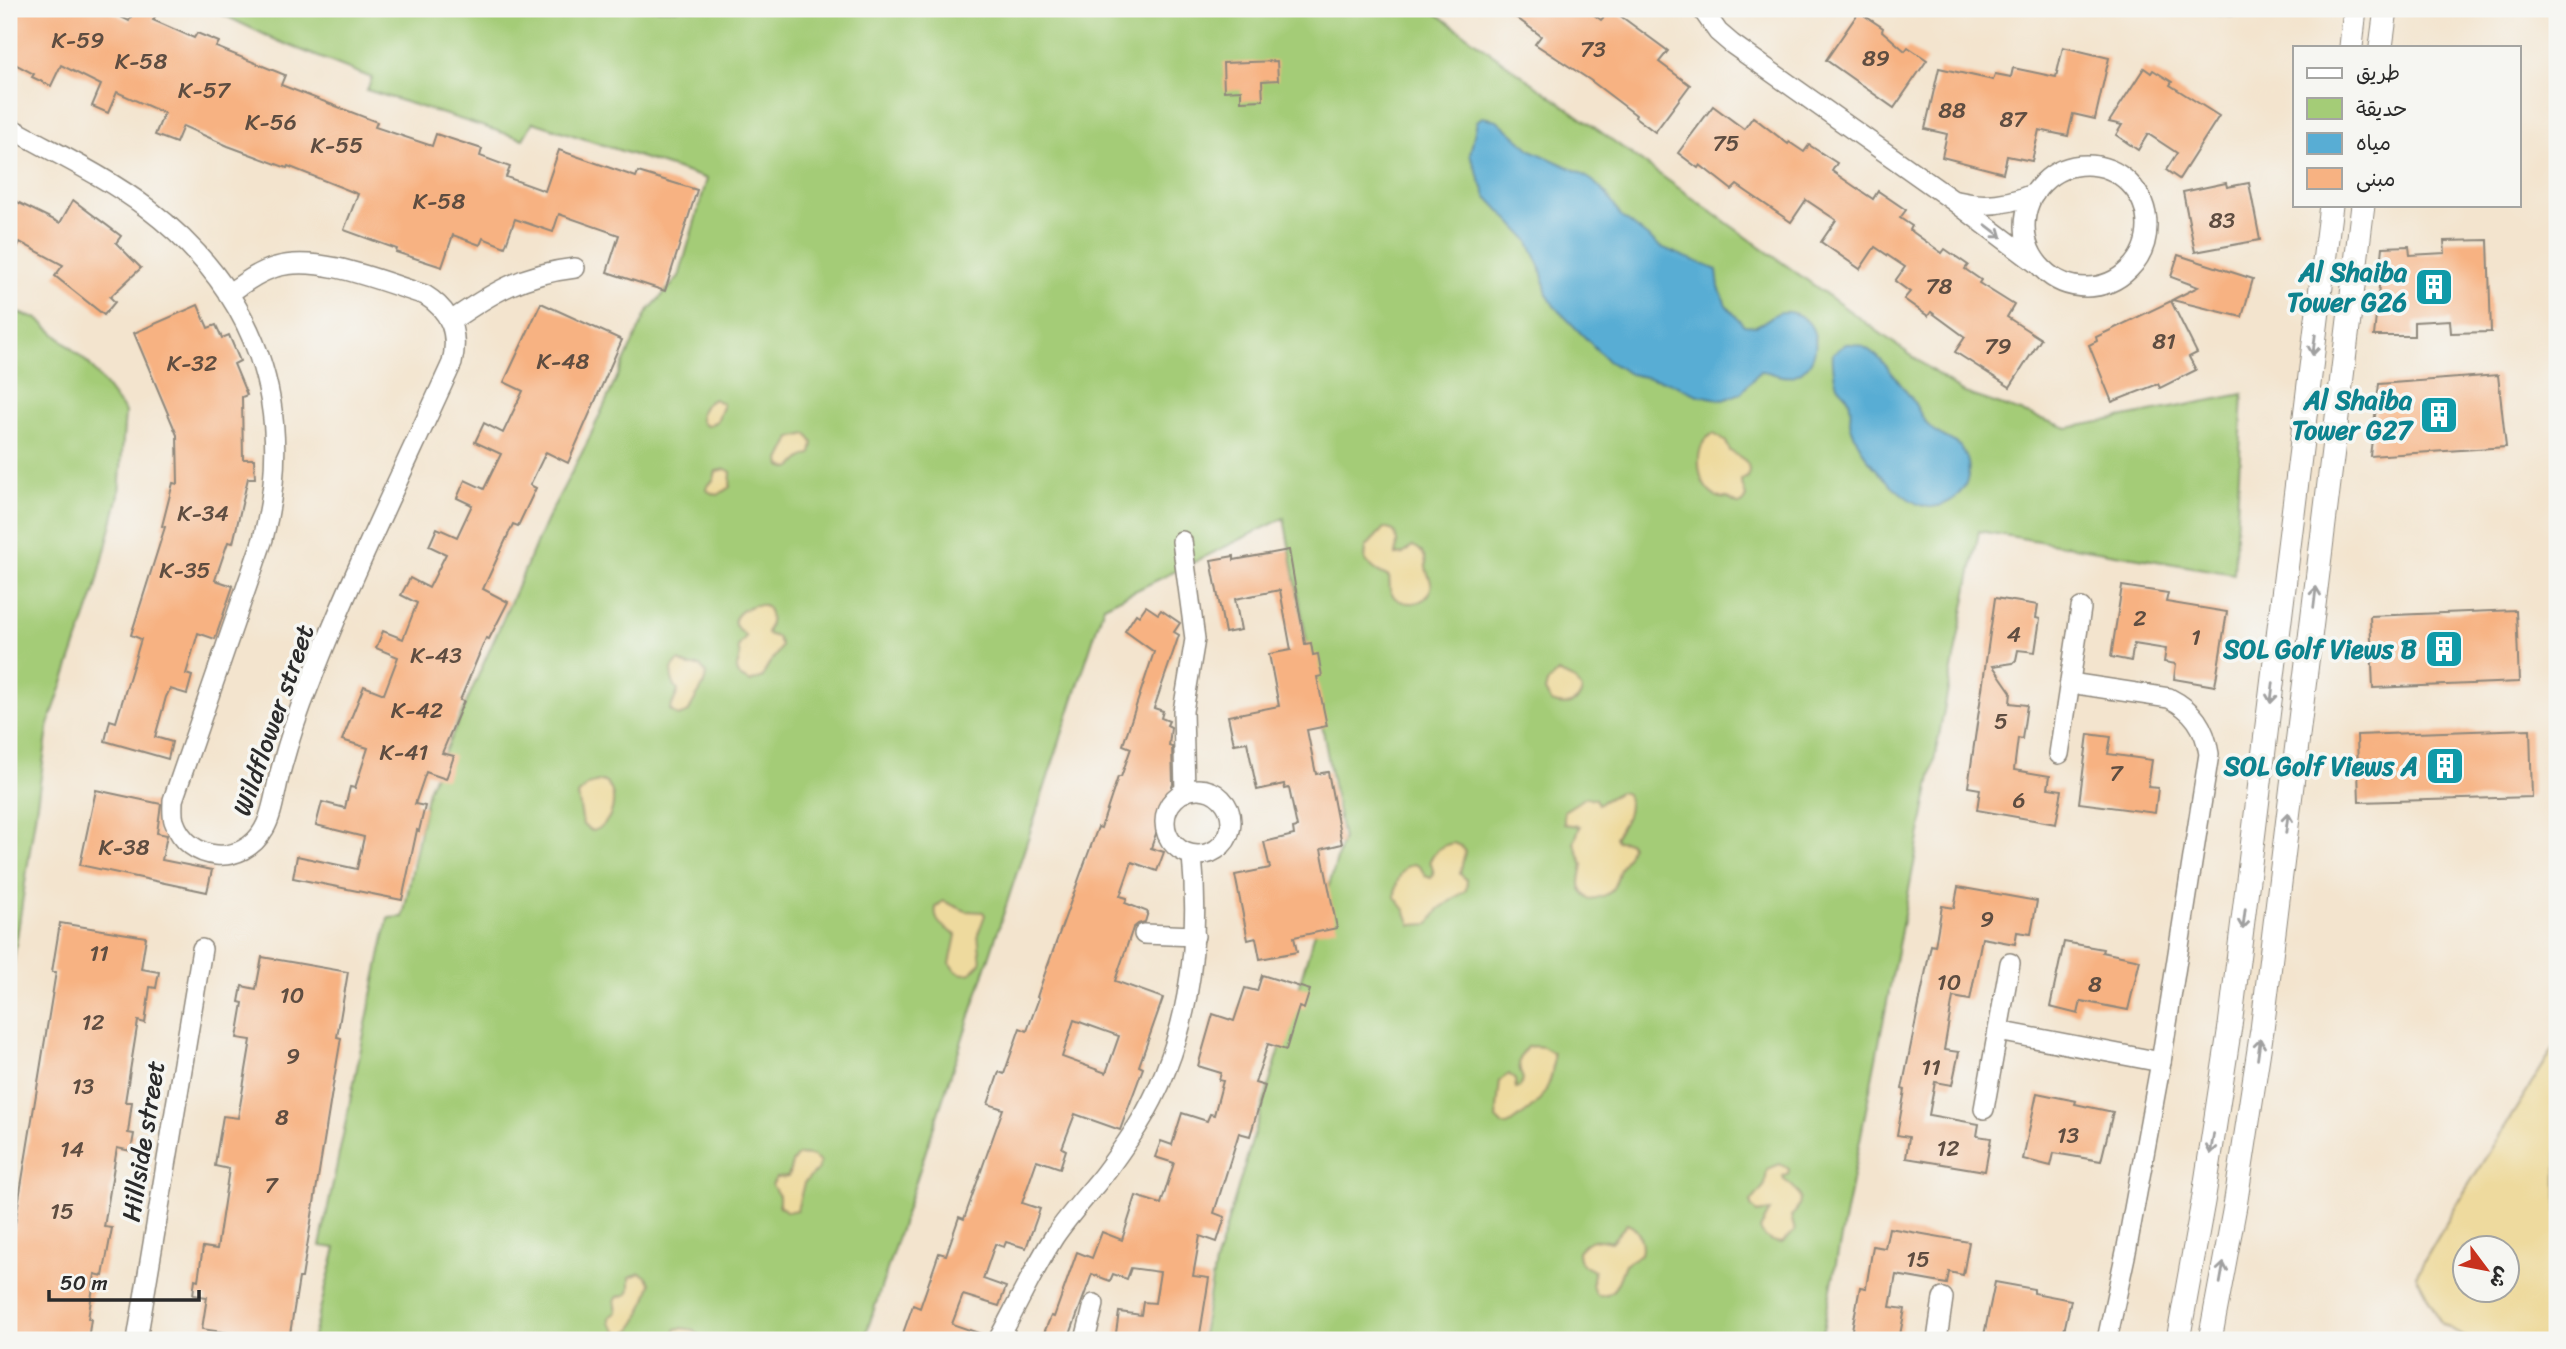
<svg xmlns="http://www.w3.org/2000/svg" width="2566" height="1349" viewBox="0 0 2566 1349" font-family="Sriracha,'Playpen Sans Arabic',sans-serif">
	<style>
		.green { fill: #a4cc77; stroke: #687c51; stroke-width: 2 }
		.sand { fill: #eeda9e; stroke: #8c8264; stroke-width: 2; fill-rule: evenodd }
		.water { fill: #58add4; stroke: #426c80; stroke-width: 2 }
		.building { fill: #f7b282; fill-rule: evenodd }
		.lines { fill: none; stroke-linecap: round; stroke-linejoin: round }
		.minor-casing { stroke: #8f887c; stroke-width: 22 }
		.tertiary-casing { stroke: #8f887c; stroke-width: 25 }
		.minor { stroke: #fff; stroke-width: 19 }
		.tertiary { stroke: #fff; stroke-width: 23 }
		.oneway { stroke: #a0a0a0 }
		.labels { text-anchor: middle; stroke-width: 7; stroke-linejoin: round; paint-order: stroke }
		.number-label { font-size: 23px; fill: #5e4d41 }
		.culture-label { font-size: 26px; font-weight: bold; fill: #0d838f; stroke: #f6f6f2; text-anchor: end }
		.street-label { font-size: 26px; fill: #2b2b2b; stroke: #f6f6f2 }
	</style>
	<rect width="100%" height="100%" fill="#f6f6f2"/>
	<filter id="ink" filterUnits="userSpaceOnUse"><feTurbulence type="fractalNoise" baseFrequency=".0143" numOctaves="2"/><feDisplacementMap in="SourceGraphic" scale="14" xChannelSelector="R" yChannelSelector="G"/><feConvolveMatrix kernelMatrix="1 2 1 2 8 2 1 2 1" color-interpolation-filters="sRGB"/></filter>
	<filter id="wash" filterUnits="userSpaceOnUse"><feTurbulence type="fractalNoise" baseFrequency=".00686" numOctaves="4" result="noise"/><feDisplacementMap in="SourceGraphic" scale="28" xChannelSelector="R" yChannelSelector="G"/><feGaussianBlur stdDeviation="1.57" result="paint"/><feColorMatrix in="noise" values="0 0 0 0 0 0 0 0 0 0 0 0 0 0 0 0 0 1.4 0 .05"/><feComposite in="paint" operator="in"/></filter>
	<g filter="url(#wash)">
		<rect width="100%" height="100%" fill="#f3e4ce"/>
		<!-- green -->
		<g class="green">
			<path d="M211,9H1430L1962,392L2068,428L2243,394L2234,574L1979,531L1821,1340H1201L1215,1264L1343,839L1284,518L1104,606L864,1340H312L336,1248L320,1246L388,918L403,917L428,790L547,519L586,445L647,312L679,277L707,179L533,122L523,139L367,90L372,78L278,41Z"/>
			<path d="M9,310L38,319L90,365L125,412L119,495L95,591L49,723L9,991Z"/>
		</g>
		<!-- sand -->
		<g class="sand">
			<path d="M714,399L722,403L723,407L717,421L707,426L702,423C698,412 704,404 714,399Z"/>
			<path d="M807,434L813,443L811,454C808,456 804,456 802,458C793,464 794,472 781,466L780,460L791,438Z"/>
			<path d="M1714,434L1726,442L1730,451C1742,459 1752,460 1748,477L1741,480L1746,497L1742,504H1738L1727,498C1696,502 1689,441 1714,434Z"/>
			<path d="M726,469L731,472L730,487L718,495L709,492L706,488L714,479L716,471Z"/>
			<path d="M1384,528L1394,531L1397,541L1396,555L1403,554L1412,546C1423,549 1426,557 1426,567C1427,575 1433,581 1431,588C1428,606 1400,608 1391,593C1389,589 1390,582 1389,577L1377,571L1365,561L1366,547Z"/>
			<path d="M754,605H765C774,615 770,622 767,634L777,637L781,645C777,659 767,660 763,677L750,682L739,676L736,671L740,656L738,647L746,637C744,634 741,632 738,629C727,618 745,608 754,605Z"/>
			<path d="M679,661L689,666H700L706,673C706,689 693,697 689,712L678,716L670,710L678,691C671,681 667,670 679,661Z"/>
			<path d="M1558,672L1575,680L1582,690C1579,706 1565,707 1551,702L1545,691L1547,683Z"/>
			<path d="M602,781C620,787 616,825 592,831L583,825L578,795L588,785Z"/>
			<path d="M1620,792L1627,794C1633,811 1624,823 1615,837L1617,841L1629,842L1631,846C1630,857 1622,862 1619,872C1614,891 1610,897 1589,899C1575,888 1581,878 1583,864L1574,843L1580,826L1564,824V811L1586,797L1595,799L1598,804Z"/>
			<path d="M1453,843L1461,846L1465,852L1460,874L1467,880L1466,890L1439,909L1429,924L1411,925L1405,910L1395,897C1394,876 1414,848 1425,876L1431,878L1434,874L1430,860C1435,850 1442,845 1453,843Z"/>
			<path d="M943,901L966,911L983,912L985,915L978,934L981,963L971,973C962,976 955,972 950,964L956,935C944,927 933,923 936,907Z"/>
			<path d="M2557,1043V1340H2471L2441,1323L2416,1275L2466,1189ZM2464,1248H2506V1290H2464Z"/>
			<path d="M1535,1046L1543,1047L1553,1053C1555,1081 1544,1101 1521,1116C1513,1120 1511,1126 1502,1125L1496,1119L1500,1080L1509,1074L1515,1080L1516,1088L1520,1087L1523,1079C1517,1065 1518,1058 1527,1047Z"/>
			<path d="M798,1155L811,1156L820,1162L817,1170L804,1183L797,1210L787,1212L779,1205V1196L772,1185L776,1178L788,1177L792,1163Z"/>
			<path d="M1780,1164L1789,1169L1788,1175L1783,1176L1784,1180C1799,1189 1807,1203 1791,1216L1795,1231L1782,1243C1773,1242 1764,1239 1760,1229L1770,1211L1757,1213L1751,1206V1202L1765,1185L1767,1169Z"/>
			<path d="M1627,1224C1639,1228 1644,1242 1641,1254L1625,1264C1619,1278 1617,1297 1597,1295C1589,1287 1594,1281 1594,1271C1584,1265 1578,1265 1578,1251C1589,1238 1594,1238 1611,1242Z"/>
			<path d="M640,1273L647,1277L651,1284C645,1301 640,1325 625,1334L618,1333L610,1323V1317L617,1312L615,1300L618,1297L628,1294L630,1289V1277Z"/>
			<path d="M681,1328L694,1330L704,1340H670L676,1329Z"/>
		</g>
		<!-- water -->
		<g class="water">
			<path d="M2193,9H2242L2233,16L2200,12Z"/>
			<path d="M1482,117L1497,120L1531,150L1577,171L1593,181L1607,195L1621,216L1661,247L1717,270L1719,287L1726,305L1744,325C1745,325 1755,326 1755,326C1771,321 1775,306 1796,314C1824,324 1821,368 1792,376C1780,379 1771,371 1760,371L1741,393L1724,400L1698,395L1669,382L1630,374L1608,361L1554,306L1547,294L1540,266L1528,240L1486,196L1470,154L1477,121Z"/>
			<path d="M1846,344C1873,340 1894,377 1909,395C1918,406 1921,420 1933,430C1942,437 1957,441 1963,450C1979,476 1959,506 1930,507C1908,507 1869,465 1860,446C1856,439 1851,429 1850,422C1850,414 1852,409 1849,401C1847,393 1840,391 1837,385C1834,378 1832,360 1833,353Z"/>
		</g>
		<g id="blocks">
			<!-- building -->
			<g class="building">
				<path d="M9,9H105L129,21L135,9H148L157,13L153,20L194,38L197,33L219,42L216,47L285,75L281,85L377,122L375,127L432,146L436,134L482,149L480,156L510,167L506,177L545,191L559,150L636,177L638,172L697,190L665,291L607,272L619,235L559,214L553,232L515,219L505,247L483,238L480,245L453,235L442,267L396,252L397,249L344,230L358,194L288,166L287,168L228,146L183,126L176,143L155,135L164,113L117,92L108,113L92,106L101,85L61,65L51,86L32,77L34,74L9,61Z"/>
				<path d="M1505,9H1586L1601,20L1611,9L1668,51L1659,62L1690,85L1655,132L1635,117L1636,115L1590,80L1535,44L1541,36Z"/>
				<path d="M1859,12L1883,28L1882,31L1905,51L1908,47L1927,60L1894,108L1826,60Z"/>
				<path d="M2063,47L2109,58L2095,119L2073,114L2068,136L2039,130L2032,161L2007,156L2003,173L1942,157L1947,134L1925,129L1939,68L1993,80L1995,74L2011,77L2013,68L2056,77Z"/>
				<path d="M1277,61L1278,80L1262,81L1263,100L1241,101V90L1224,91L1223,63Z"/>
				<path d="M2144,68L2151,73L2153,70L2172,82L2170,85L2219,116L2179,179L2166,170L2177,153L2148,134L2138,150L2116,135L2122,125L2109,122Z"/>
				<path d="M1713,106L1744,129L1753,117L1788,144L1789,142L1804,152L1809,145L1837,163L1832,171L1858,189L1873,199L1878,191L1906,210L1900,218L1912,226L1910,230L1942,253L1945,249L1968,265L1965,269L1981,280L1979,283L2014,305L2007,317L2041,339L2010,387L1955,352L1965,337L1931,312L1928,316L1904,299L1910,292L1895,281L1905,267L1875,247L1860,269L1821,242L1836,220L1806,200L1791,222L1737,185L1732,190L1700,165L1698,168L1678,153Z"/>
				<path d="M2226,183L2227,187L2249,183L2260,240L2195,252L2183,192Z"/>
				<path d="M9,198L60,223L73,200L121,236L116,243L141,268L110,297L115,302L104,315L55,276L63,265L20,242L9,264Z"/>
				<path d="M2488,240L2491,332L2451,333L2450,320L2414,322V336H2374L2383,247L2409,246L2410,255L2445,253L2444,241Z"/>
				<path d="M2178,255L2253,279L2242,317L2172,300L2198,287L2171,277Z"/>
				<path d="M2171,301L2197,353L2189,357L2196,370L2160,388L2158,384L2112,402L2089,345L2097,341L2096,337Z"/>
				<path d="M541,303L622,340L568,463L546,452L530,485L536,488L518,526L513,524L483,589L508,602L489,639L486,638L460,700L464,701L442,753L454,756L446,779L426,772L415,804L425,806L419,831L417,830L402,900L293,878L297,856L357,869L364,837L316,825L322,802L345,808L350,787L355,788L368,748L342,740L364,686L384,694L398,657L376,648L383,631L403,639L417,603L401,595L410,578L429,588L446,554L429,546L437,528L457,537L472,505L457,498L465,480L484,489L501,454L475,442L484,423L503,433L523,391L504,382Z"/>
				<path d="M198,305L208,328L216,325L222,338L229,335L240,361L234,364L247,395L242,397L243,459H254L255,478H248L233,543L228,542L215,580L233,586L215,639L198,633L186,674L192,676L187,694L170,689L166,697L155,737L172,742L168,759L105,741L110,720L116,722L141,639L131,635L165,527L162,526L173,483L178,484L177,435L134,333Z"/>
				<path d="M2498,375L2506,447L2370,456L2379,384Z"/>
				<path d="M1289,550L1305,644L1311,643L1313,655L1318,654L1322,676L1317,677L1327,726L1307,730L1316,774L1328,772L1342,844L1321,849L1337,928L1294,937L1297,952L1260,959L1256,938L1248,940L1235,875L1270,868L1264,842L1294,835L1293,828L1297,827L1289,788L1285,789L1284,784L1257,790L1247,742L1234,744L1228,716L1279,706L1269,654L1291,650L1280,590L1235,599L1241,630L1225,633L1211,560L1234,556V560Z"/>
				<path d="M2122,586L2168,593L2166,602L2227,612L2215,686L2174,679L2176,664L2164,662L2166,649L2134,644L2131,661L2111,657Z"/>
				<path d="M1995,598L2038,605L2036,618L2040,619L2035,652L2018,650L2016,660L2013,663L1993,666L2011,692L2010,703L2027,705L2022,739L2018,738L2014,770L2050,776L2048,788L2062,790L2056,824L1977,810L1980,789L1968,787Z"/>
				<path d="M1146,606L1158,614L1161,610L1180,623L1174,632L1179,635L1154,708L1163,711L1161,718L1169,721L1167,725L1171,727L1169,746L1172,747L1173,784L1151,848L1164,852L1157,871L1132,862L1120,896L1127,898L1125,903L1148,912L1145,922L1138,924L1133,928L1115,981L1163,998L1139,1066L1143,1068L1120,1130L1075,1114L1062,1148L1066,1150L1060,1168L1037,1160L1022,1203L1040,1209L1026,1248L1006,1242L1004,1247L995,1244L983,1279L1006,1287L999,1306L963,1295L952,1324L987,1336L986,1340H916L902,1336L913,1305L920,1308L939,1253L946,1255L959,1217L964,1219L1003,1109L988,1104L999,1072L1004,1074L1020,1028L1027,1031L1039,998L1037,997L1044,976L1081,873L1098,827L1101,828L1118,777H1121L1131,748L1123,745L1154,652L1125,631L1136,614L1139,616ZM1074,1020L1119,1036L1106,1073L1062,1057Z"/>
				<path d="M2516,610L2519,682L2373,688L2370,616Z"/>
				<path d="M2530,729L2532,797L2359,802L2357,735Z"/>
				<path d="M2088,734L2111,737L2108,754L2152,760L2148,787L2158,788L2155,813L2079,803Z"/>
				<path d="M96,790L161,804L157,833L167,835L162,860L212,870L207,892L80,865Z"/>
				<path d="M1958,887L2037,901L2031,934L2017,932L2015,944L1982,938L1970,1000L1953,997L1944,1050L1959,1052L1952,1085L1935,1082L1929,1115L1979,1124L1977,1136L1991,1138L1985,1171L1906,1158L1909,1137L1897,1135L1905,1090L1902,1089L1931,945L1935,946L1942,906L1954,908Z"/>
				<path d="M60,923L146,937L141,969L159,972L156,988L150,987L145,1023L138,1021L125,1102H132L128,1133L134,1134L131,1151L117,1148L104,1227L112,1228L103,1276L95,1274L88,1319H91L88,1340H9V1260L56,972H52Z"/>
				<path d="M2064,942L2103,949L2102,952L2140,960L2128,1010L2081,1001L2078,1014L2050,1007Z"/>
				<path d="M262,957L348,972L337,1037L341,1038L333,1085L302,1278H299L289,1340H275L202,1329L207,1297L193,1295L195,1279L198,1280L203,1247L217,1249L229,1169L215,1166L217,1151L223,1116L238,1118L251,1040L237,1038L243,1003L239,1002L242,986L256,989Z"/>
				<path d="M1262,975L1310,990L1304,1009L1299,1007L1286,1050L1268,1044L1255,1083L1265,1086L1250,1136L1239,1133L1214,1213L1225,1217L1217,1242L1200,1236L1193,1276L1209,1278L1199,1340H1115L1119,1312L1141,1315L1143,1302L1155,1303L1160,1272L1131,1268L1127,1279L1113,1274L1110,1281L1092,1274L1068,1340H1041L1051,1316L1054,1317L1077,1252L1092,1258L1102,1232L1122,1240L1136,1196L1161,1204L1174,1163L1155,1157L1161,1141L1172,1145L1182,1113L1207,1121L1210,1114L1214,1115L1223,1081L1219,1080L1221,1073L1198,1066L1213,1014L1234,1021L1245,988L1257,991Z"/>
				<path d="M2037,1093L2076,1101L2075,1104L2113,1112L2101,1161L2054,1153L2051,1166L2023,1159Z"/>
				<path d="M1889,1228L1969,1242L1963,1275L1949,1272L1947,1284L1896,1275L1890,1307L1905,1309L1899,1340H1850L1860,1287L1866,1288L1873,1246L1885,1248Z"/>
				<path d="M1995,1282L2034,1289V1293L2071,1300L2062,1340H1983Z"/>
			</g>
		</g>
	</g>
	<g filter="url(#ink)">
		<use href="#blocks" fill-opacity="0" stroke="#8f887c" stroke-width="2"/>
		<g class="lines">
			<defs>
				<g id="minor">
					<path d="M1702,9L1718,32L1732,44L1951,199L2036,263"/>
					<path d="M9,127C55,153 105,176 147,208C256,291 297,406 263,539L173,800C173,806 172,814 174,821C188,863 243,867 264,829C273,814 275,791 280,773C288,743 298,712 310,683C352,574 404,469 452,363C459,333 451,311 425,295C383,282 318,254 276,267C258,272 243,284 228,294"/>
					<circle cx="2086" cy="226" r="61"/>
					<path d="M1957,201C1984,208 2010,204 2035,193"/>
					<path d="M451,321C493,292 523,274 575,268"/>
					<path d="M1182,541L1195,639L1183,711L1185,792"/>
					<path d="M2070,683L2169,698C2193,710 2205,727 2209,754L2161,1062L2127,1247L2107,1340"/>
					<path d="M2059,754L2081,608"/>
					<circle cx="1198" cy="822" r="33"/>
					<path d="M1144,934L1195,936"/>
					<path d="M1998,1031L2161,1062"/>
					<path d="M1984,1109L2010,963"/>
					<path d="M137,1340L202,949"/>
					<path d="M998,1340C1017,1306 1033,1270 1054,1237C1067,1218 1082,1201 1097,1183C1111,1166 1125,1145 1137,1127C1188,1046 1201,948 1192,855"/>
					<path d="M1085,1340L1094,1304"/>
					<path d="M1937,1340L1943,1298"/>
				</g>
				<g id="tertiary">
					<path d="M2351,47L2355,9"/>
					<path d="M2381,47L2386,9"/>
					<path d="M2178,1340L2203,1202L2230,1026L2331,205"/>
					<path d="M2210,1340L2235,1206L2262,1030L2363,205"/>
				</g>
			</defs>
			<!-- minor casing -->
			<use href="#minor" class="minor-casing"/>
			<!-- tertiary casing -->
			<use href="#tertiary" class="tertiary-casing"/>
			<!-- minor -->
			<use href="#minor" class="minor"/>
			<!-- tertiary -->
			<use href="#tertiary" class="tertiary"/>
		</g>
		<!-- one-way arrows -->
		<defs><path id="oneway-shaft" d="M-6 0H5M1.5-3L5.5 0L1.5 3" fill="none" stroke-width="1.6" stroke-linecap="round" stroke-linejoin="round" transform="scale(1.75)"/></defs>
		<g class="oneway">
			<use href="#oneway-shaft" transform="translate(1994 231) rotate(37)"/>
			<use href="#oneway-shaft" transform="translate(2314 345) rotate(97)"/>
			<use href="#oneway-shaft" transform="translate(2315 597) rotate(-83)"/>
			<use href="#oneway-shaft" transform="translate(2272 693) rotate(97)"/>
			<use href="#oneway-shaft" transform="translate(2287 823) rotate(-83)"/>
			<use href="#oneway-shaft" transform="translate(2244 919) rotate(97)"/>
			<use href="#oneway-shaft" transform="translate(2259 1049) rotate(-82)"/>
			<use href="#oneway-shaft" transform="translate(2212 1144) rotate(99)"/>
			<use href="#oneway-shaft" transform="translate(2222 1273) rotate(-80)"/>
		</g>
	</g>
	<!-- icons -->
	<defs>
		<symbol id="building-square" viewBox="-11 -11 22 22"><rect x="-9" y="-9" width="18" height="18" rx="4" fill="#0f9aa8" stroke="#f6f6f2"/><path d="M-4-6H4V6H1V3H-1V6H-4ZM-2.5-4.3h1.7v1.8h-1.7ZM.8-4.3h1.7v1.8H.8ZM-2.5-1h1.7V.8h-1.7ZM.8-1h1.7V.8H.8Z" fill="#fff"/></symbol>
	</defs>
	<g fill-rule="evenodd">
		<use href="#building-square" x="2412" y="265" width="44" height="44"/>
		<use href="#building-square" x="2417" y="393" width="44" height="44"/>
		<use href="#building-square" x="2422" y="627" width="44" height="44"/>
		<use href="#building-square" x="2423" y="744" width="44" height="44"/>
	</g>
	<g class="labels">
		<!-- number labels -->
		<g class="number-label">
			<text x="78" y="48">K-59</text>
			<text x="1593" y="57">73</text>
			<text x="1876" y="66">89</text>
			<text x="141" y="69">K-58</text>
			<text x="204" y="98">K-57</text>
			<text x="1952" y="118">88</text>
			<text x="2013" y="127">87</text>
			<text x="271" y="130">K-56</text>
			<text x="1726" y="151">75</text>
			<text x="337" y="153">K-55</text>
			<text x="439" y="209">K-58</text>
			<text x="2222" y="228">83</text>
			<text x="1939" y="294">78</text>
			<text x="2164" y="349">81</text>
			<text x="1998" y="354">79</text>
			<text x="563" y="369">K-48</text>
			<text x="192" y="371">K-32</text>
			<text x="203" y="521">K-34</text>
			<text x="185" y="578">K-35</text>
			<text x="2140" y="626">2</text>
			<text x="2014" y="642">4</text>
			<text x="2196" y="645">1</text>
			<text x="436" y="663">K-43</text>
			<text x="417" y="718">K-42</text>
			<text x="2001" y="729">5</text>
			<text x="404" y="760">K-41</text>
			<text x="2116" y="781">7</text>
			<text x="2019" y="808">6</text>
			<text x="124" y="855">K-38</text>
			<text x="1987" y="927">9</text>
			<text x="99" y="961">11</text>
			<text x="1949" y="990">10</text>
			<text x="2095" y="992">8</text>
			<text x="292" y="1003">10</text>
			<text x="93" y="1030">12</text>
			<text x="293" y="1064">9</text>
			<text x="1931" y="1075">11</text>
			<text x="83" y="1094">13</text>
			<text x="282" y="1125">8</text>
			<text x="2068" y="1143">13</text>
			<text x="1948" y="1156">12</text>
			<text x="72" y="1157">14</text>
			<text x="271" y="1193">7</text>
			<text x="62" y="1219">15</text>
			<text x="1918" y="1267">15</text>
		</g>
		<!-- culture labels -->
		<g class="culture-label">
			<text x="2407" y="281">Al Shaiba<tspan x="2407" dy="30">Tower G26</tspan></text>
			<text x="2412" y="409">Al Shaiba<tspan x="2412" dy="30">Tower G27</tspan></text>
			<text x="2417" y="658">SOL Golf Views B</text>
			<text x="2418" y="775">SOL Golf Views A</text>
		</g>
		<!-- street labels -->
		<g class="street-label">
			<text transform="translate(273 720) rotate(-71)" y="9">Wildflower street</text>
			<text transform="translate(143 1141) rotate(-81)" y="9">Hillside street</text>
		</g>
	</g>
	<!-- margin -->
	<rect width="2566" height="1349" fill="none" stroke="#f6f6f2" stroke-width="35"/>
	<!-- legend -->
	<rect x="2293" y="46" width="228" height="161" fill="#f6f6f2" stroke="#a5a5a2" stroke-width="2"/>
	<rect x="2307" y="68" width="35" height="10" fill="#ffffff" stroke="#a5a5a2" stroke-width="2"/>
	<text x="2356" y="80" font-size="21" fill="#2b2b2b">طريق</text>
	<rect x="2307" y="98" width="35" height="21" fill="#a4cc77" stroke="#a5a5a2" stroke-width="2"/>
	<text x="2356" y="116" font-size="21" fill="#2b2b2b">حديقة</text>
	<rect x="2307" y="133" width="35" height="21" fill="#58add4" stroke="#a5a5a2" stroke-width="2"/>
	<text x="2356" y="150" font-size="21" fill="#2b2b2b">مياه</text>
	<rect x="2307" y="168" width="35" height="21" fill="#f7b282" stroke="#a5a5a2" stroke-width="2"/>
	<text x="2356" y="186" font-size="21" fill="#2b2b2b">مبنى</text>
	<!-- north arrow -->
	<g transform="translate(2486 1269) rotate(122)"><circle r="33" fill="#f6f6f2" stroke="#a5a5a2" stroke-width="2"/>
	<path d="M0-5L12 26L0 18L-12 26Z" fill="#c8321e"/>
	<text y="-10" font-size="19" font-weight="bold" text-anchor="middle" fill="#2b2b2b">ش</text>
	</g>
	<!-- scale -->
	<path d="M49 1290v10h150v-10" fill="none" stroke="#2b2b2b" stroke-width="3.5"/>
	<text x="60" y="1290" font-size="21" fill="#2b2b2b" stroke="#f6f6f2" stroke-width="5" paint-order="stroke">50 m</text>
</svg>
